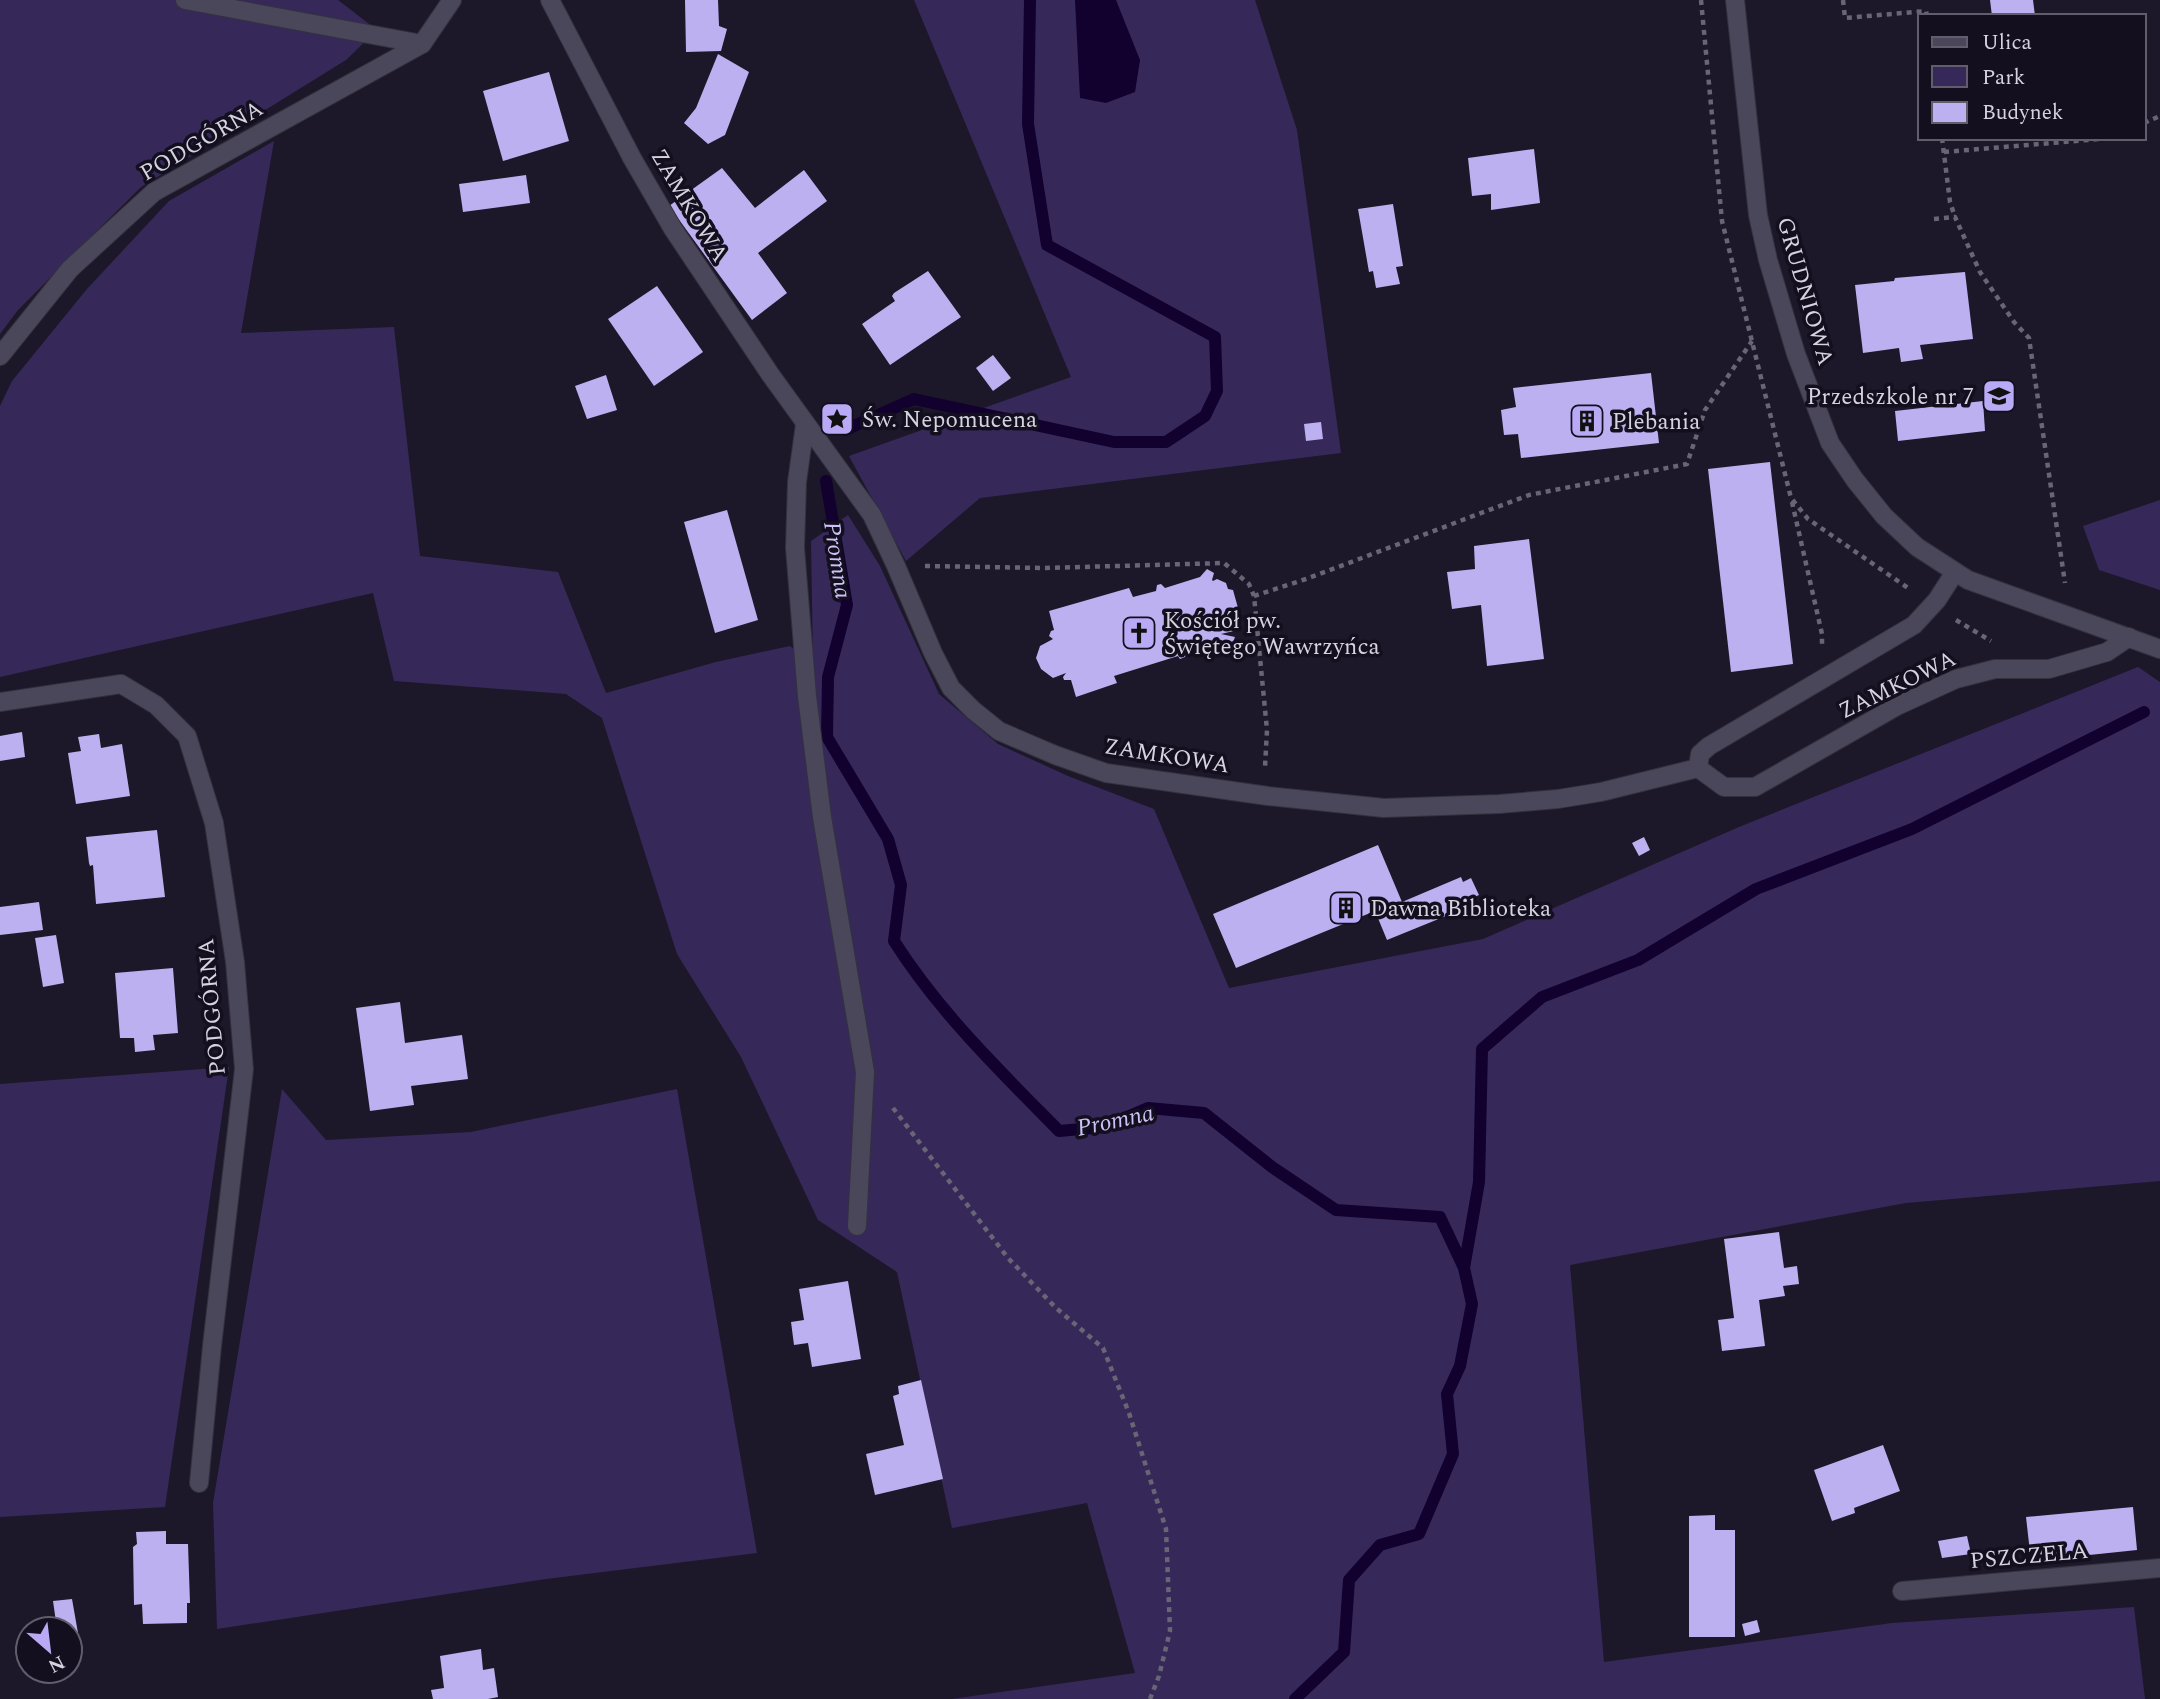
<svg xmlns="http://www.w3.org/2000/svg" width="2160" height="1699" viewBox="0 0 2160 1699" font-family="Spectral,serif">
	<style>
		.green { fill: #36295a }
		.water { fill: #12002f }
		.lines { fill: none; stroke-linecap: round; stroke-linejoin: round }
		.stream { stroke: #12002f; stroke-width: 12 }
		.building { fill: #bdb0f0 }
		.minor-casing { stroke: #34323e; stroke-width: 20 }
		.path { stroke: #686574; stroke-width: 4.5; stroke-dasharray: 5 5; stroke-linecap: butt }
		.minor { stroke: #4a475b; stroke-width: 18 }
		.labels { text-anchor: middle; stroke-width: 7; stroke-linejoin: round; paint-order: stroke }
		.street-label { font-size: 23px; fill: #d5d3df; stroke: #130f1f }
		.poi-label { font-size: 23px; fill: #d5d3df; stroke: #130f1f; text-anchor: start }
		.water-label { font-size: 24px; font-style: italic; fill: #ccc2f6; stroke: #130f1f }
	</style>
	<rect width="100%" height="100%" fill="#1c1829"/>
	<!-- green -->
	<g class="green">
		<path d="M0,0H338L377,30L346,60L141,187L18,310L0,334Z"/>
		<path d="M914,0H1255L1297,130L1341,453L980,498L906,561L849,456L1071,377Z"/>
		<path d="M274,141L241,333L394,327L420,556L558,572L606,693L716,662L790,646L813,662L811,541L848,515L880,566L939,694L998,744L1068,776L1154,809L1229,988L1483,939L1739,827L2138,667L2160,682V1181L1906,1203L1570,1265L1604,1662L1892,1623L2134,1607L2145,1699H952L1135,1673L1087,1503L952,1528L897,1272L818,1220L741,1057L677,954L602,718L566,694L394,681L373,593L0,677V406L12,381L87,289L169,201Z"/>
		<path d="M2160,500V590L2099,570L2083,526Z"/>
		<path d="M229,1067L165,1507L0,1517V1084Z"/>
		<path d="M282,1089L326,1140L471,1132L677,1089L757,1553L546,1579L217,1629L213,1503Z"/>
	</g>
	<!-- water -->
	<path class="water" d="M1075,0H1116L1140,60L1135,92L1106,103L1080,98Z"/>
	<g class="lines">
		<!-- stream -->
		<g class="stream">
			<path d="M845,430L914,399L1114,442H1166L1205,416L1217,391L1215,337L1047,245L1028,124L1030,0"/>
			<path d="M826,481L847,605L828,677L827,737L888,839L901,885L894,941C939,1012 1000,1071 1059,1131L1104,1127L1148,1108L1204,1113L1272,1167L1336,1210L1440,1217L1464,1268L1472,1304L1460,1366L1447,1394L1453,1454L1419,1534L1380,1545L1349,1580L1344,1652L1295,1699"/>
			<path d="M1464,1268L1479,1182L1482,1049L1542,997L1638,960L1756,889L1912,829L2144,712"/>
		</g>
	</g>
	<!-- building -->
	<g class="building">
		<path d="M685,0H718L719,26L727,29L721,51L686,52Z"/>
		<path d="M1990,0H2033L2035,16H1992Z"/>
		<path d="M718,54L749,72L725,135L708,144L684,123L696,108Z"/>
		<path d="M549,72L569,141L503,161L483,91Z"/>
		<path d="M1534,149L1540,203L1491,210V194L1472,196L1468,158Z"/>
		<path d="M722,168L755,208L804,170L827,201L758,253L787,293L752,320L669,206Z"/>
		<path d="M526,175L530,203L463,212L459,184Z"/>
		<path d="M1393,204L1403,266L1396,267L1400,284L1376,288L1373,271L1369,272L1358,209Z"/>
		<path d="M928,271L961,317L890,365L862,324L895,301L892,296L894,293Z"/>
		<path d="M1965,272L1973,339L1920,345L1923,359L1901,362L1899,348L1863,353L1855,285L1894,281L1895,278Z"/>
		<path d="M657,286L703,352L654,386L608,319Z"/>
		<path d="M993,355L1011,378L993,391L976,368Z"/>
		<path d="M1651,373L1659,443L1521,458L1518,434L1504,435L1501,410L1516,407L1513,388Z"/>
		<path d="M606,375L617,410L587,419L575,386Z"/>
		<path d="M1983,401L1985,431L1898,441L1895,411Z"/>
		<path d="M1321,422L1323,439L1306,441L1304,424Z"/>
		<path d="M1770,462L1793,664L1731,672L1708,469Z"/>
		<path d="M727,510L758,620L715,633L684,522Z"/>
		<path d="M1529,539L1544,659L1487,666L1481,605L1452,609L1447,572L1475,569L1474,546Z"/>
		<path d="M1207,569L1214,573L1212,580L1213,581L1217,579L1226,583L1228,589L1233,590L1240,615L1236,617L1238,630L1221,634L1235,637L1232,645L1220,642L1186,653L1185,657L1180,659L1178,656L1114,676L1117,683L1076,697L1071,680H1064L1063,677L1066,673L1053,678L1041,669L1036,658L1040,646L1053,639L1049,636L1051,631L1054,630L1049,611L1129,588L1133,597L1156,591L1157,585L1161,584L1165,588L1200,577Z"/>
		<path d="M22,732L25,757L0,761V736Z"/>
		<path d="M99,734L101,748L122,744L130,796L76,804L68,753L81,751L78,737Z"/>
		<path d="M157,830L165,897L96,904L93,865L90,866L89,863L86,837Z"/>
		<path d="M1644,837L1650,850L1639,856L1632,843Z"/>
		<path d="M1378,845L1402,902L1461,877L1463,882L1471,878L1479,895L1470,899L1473,905L1387,940L1375,911L1236,968L1213,914Z"/>
		<path d="M39,902L43,930L0,935V907Z"/>
		<path d="M56,935L64,983L43,987L35,938Z"/>
		<path d="M173,968L178,1033L153,1035L155,1050L135,1052L134,1038H120L115,973Z"/>
		<path d="M400,1002L405,1043L462,1035L468,1079L411,1086L414,1105L370,1111L356,1008Z"/>
		<path d="M1779,1232L1784,1268L1797,1266L1799,1284L1783,1286L1785,1296L1759,1300L1765,1346L1722,1351L1718,1320L1734,1318L1724,1239Z"/>
		<path d="M848,1281L861,1359L812,1367L808,1343L794,1345L791,1322L804,1320L799,1289Z"/>
		<path d="M921,1380L943,1479L875,1495L866,1454L904,1445L893,1396L899,1394L898,1386Z"/>
		<path d="M1883,1445L1900,1491L1854,1508L1855,1513L1832,1521L1814,1470Z"/>
		<path d="M2133,1507L2137,1550L2031,1561L2026,1517Z"/>
		<path d="M1715,1515V1530H1735V1637H1689V1516Z"/>
		<path d="M166,1531V1544H188L190,1603H187V1623L143,1624L142,1604L134,1605L133,1547L137,1544L136,1532Z"/>
		<path d="M1967,1536L1971,1554L1942,1558L1938,1541Z"/>
		<path d="M72,1599L78,1633L70,1635V1629H57L53,1601Z"/>
		<path d="M1757,1620L1760,1632L1745,1636L1742,1624Z"/>
		<path d="M481,1649L483,1670L494,1668L498,1697L488,1699H433L431,1690L444,1688L440,1656Z"/>
	</g>
	<g class="lines">
		<defs>
			<g id="minor">
				<path d="M185,0L422,44"/>
				<path d="M550,0L632,158L673,229L770,374L872,515L896,566L933,653L951,688L973,710L999,731L1055,755L1106,773L1268,796L1384,808L1499,804L1558,799L1601,792L1698,768L1724,787H1755L1897,706L1956,679L1995,669H2049L2107,652L2129,637"/>
				<path d="M1735,0L1758,215L1768,260L1796,354L1830,443L1855,480L1884,516L1917,547L1968,580L2160,649"/>
				<path d="M0,356L70,269L154,192L422,44L452,0"/>
				<path d="M805,424L797,482L795,548L807,696L822,817L865,1072L857,1226"/>
				<path d="M0,702L121,684L156,705L187,736L214,823L235,962L244,1069L212,1346L199,1483"/>
				<path d="M1698,768L1700,754L1709,746L1914,625L1937,600L1955,572"/>
				<path d="M1902,1591L2160,1568"/>
			</g>
		</defs>
		<!-- minor casing -->
		<use href="#minor" class="minor-casing"/>
		<!-- path -->
		<g class="path">
			<path d="M1701,0L1722,221L1791,498L1808,519L1908,588"/>
			<path d="M1843,0L1845,18L1926,11L1927,16"/>
			<path d="M2144,123L2160,116"/>
			<path d="M1942,138L1950,202L1955,217"/>
			<path d="M1944,152L2111,138"/>
			<path d="M1934,219L1955,217L1980,272L2014,322L2029,338L2065,583"/>
			<path d="M1792,502L1822,634V648"/>
			<path d="M925,566L1045,568L1224,563L1249,584L1254,596L1267,730L1265,767"/>
			<path d="M1254,596L1306,579L1529,495L1687,464L1705,410L1752,341"/>
			<path d="M1956,620L1991,641"/>
			<path d="M893,1108L1008,1258L1056,1308L1103,1348L1129,1413L1166,1529L1170,1631L1159,1676L1150,1699"/>
		</g>
		<!-- minor -->
		<use href="#minor" class="minor"/>
	</g>
	<!-- icons -->
	<defs>
		<symbol id="school-square" viewBox="-11 -11 22 22"><rect x="-9" y="-9" width="18" height="18" rx="4" fill="#baaaf6" stroke="#130f1f"/><path d="M0-5L7-2L0 1L-7-2ZM-4 1L0 2.5L4 1V4Q0 6-4 4Z" fill="#111"/></symbol>
		<symbol id="sight-square" viewBox="-11 -11 22 22"><rect x="-9" y="-9" width="18" height="18" rx="4" fill="#baaaf6" stroke="#130f1f"/><path d="M0-6L1.8-2.2L6-1.7L2.9 1.2L3.7 5.4L0 3.3L-3.7 5.4L-2.9 1.2L-6-1.7L-1.8-2.2Z" fill="#111"/></symbol>
		<symbol id="building-square" viewBox="-11 -11 22 22"><rect x="-9" y="-9" width="18" height="18" rx="4" fill="#baaaf6" stroke="#130f1f"/><path d="M-4-6H4V6H1V3H-1V6H-4ZM-2.5-4.3h1.7v1.8h-1.7ZM.8-4.3h1.7v1.8H.8ZM-2.5-1h1.7V.8h-1.7ZM.8-1h1.7V.8H.8Z" fill="#111"/></symbol>
		<symbol id="church-square" viewBox="-11 -11 22 22"><rect x="-9" y="-9" width="18" height="18" rx="4" fill="#baaaf6" stroke="#130f1f"/><path d="M-1.2-6h2.4v3.5h3.3v2.4h-3.3V6h-2.4V-.1h-3.3v-2.4h3.3Z" fill="#111"/></symbol>
	</defs>
	<g fill-rule="evenodd">
		<use href="#school-square" x="1980" y="377" width="38" height="38"/>
		<use href="#sight-square" x="818" y="400" width="38" height="38"/>
		<use href="#building-square" x="1568" y="402" width="38" height="38"/>
		<use href="#church-square" x="1120" y="614" width="38" height="38"/>
		<use href="#building-square" x="1327" y="889" width="38" height="38"/>
	</g>
	<g class="labels">
		<!-- street labels -->
		<g class="street-label">
			<text transform="translate(201 140) rotate(-30)" y="8">PODGÓRNA</text>
			<text transform="translate(690 205) rotate(59)" y="8">ZAMKOWA</text>
			<text transform="translate(1806 291) rotate(74)" y="8">GRUDNIOWA</text>
			<text transform="translate(1897 684) rotate(-26)" y="8">ZAMKOWA</text>
			<text transform="translate(1167 755) rotate(9)" y="8">ZAMKOWA</text>
			<text transform="translate(211 1007) rotate(-95)" y="8">PODGÓRNA</text>
			<text transform="translate(2029 1555) rotate(-5)" y="8">PSZCZELA</text>
		</g>
		<!-- poi labels -->
		<g class="poi-label">
			<text x="1974" y="404" text-anchor="end">Przedszkole nr 7</text>
			<text x="862" y="427">Św. Nepomucena</text>
			<text x="1612" y="429">Plebania</text>
			<text x="1164" y="628">Kościół pw.<tspan x="1164" dy="26">Świętego Wawrzyńca</tspan></text>
			<text x="1370" y="916">Dawna Biblioteka</text>
		</g>
		<!-- water labels -->
		<g class="water-label">
			<text transform="translate(838 560) rotate(81)" y="8">Promna</text>
			<text transform="translate(1115 1120) rotate(-12)" y="8">Promna</text>
		</g>
	</g>
	<!-- legend -->
	<rect x="1918" y="14" width="228" height="126" fill="#130f1f" stroke="#615d6c" stroke-width="2"/>
	<rect x="1932" y="37" width="35" height="10" fill="#4a475b" stroke="#615d6c" stroke-width="2"/>
	<text x="1982" y="49" font-size="21" fill="#d5d3df">Ulica</text>
	<rect x="1932" y="66" width="35" height="21" fill="#36295a" stroke="#615d6c" stroke-width="2"/>
	<text x="1982" y="84" font-size="21" fill="#d5d3df">Park</text>
	<rect x="1932" y="102" width="35" height="21" fill="#bdb0f0" stroke="#615d6c" stroke-width="2"/>
	<text x="1982" y="119" font-size="21" fill="#d5d3df">Budynek</text>
	<!-- north arrow -->
	<g transform="translate(49 1650) rotate(152)"><circle r="33" fill="#130f1f" stroke="#615d6c" stroke-width="2"/>
	<path d="M0-5L12 26L0 18L-12 26Z" fill="#baaaf6"/>
	<text y="-10" font-size="19" font-weight="bold" text-anchor="middle" fill="#d5d3df">N</text>
	</g>
</svg>
